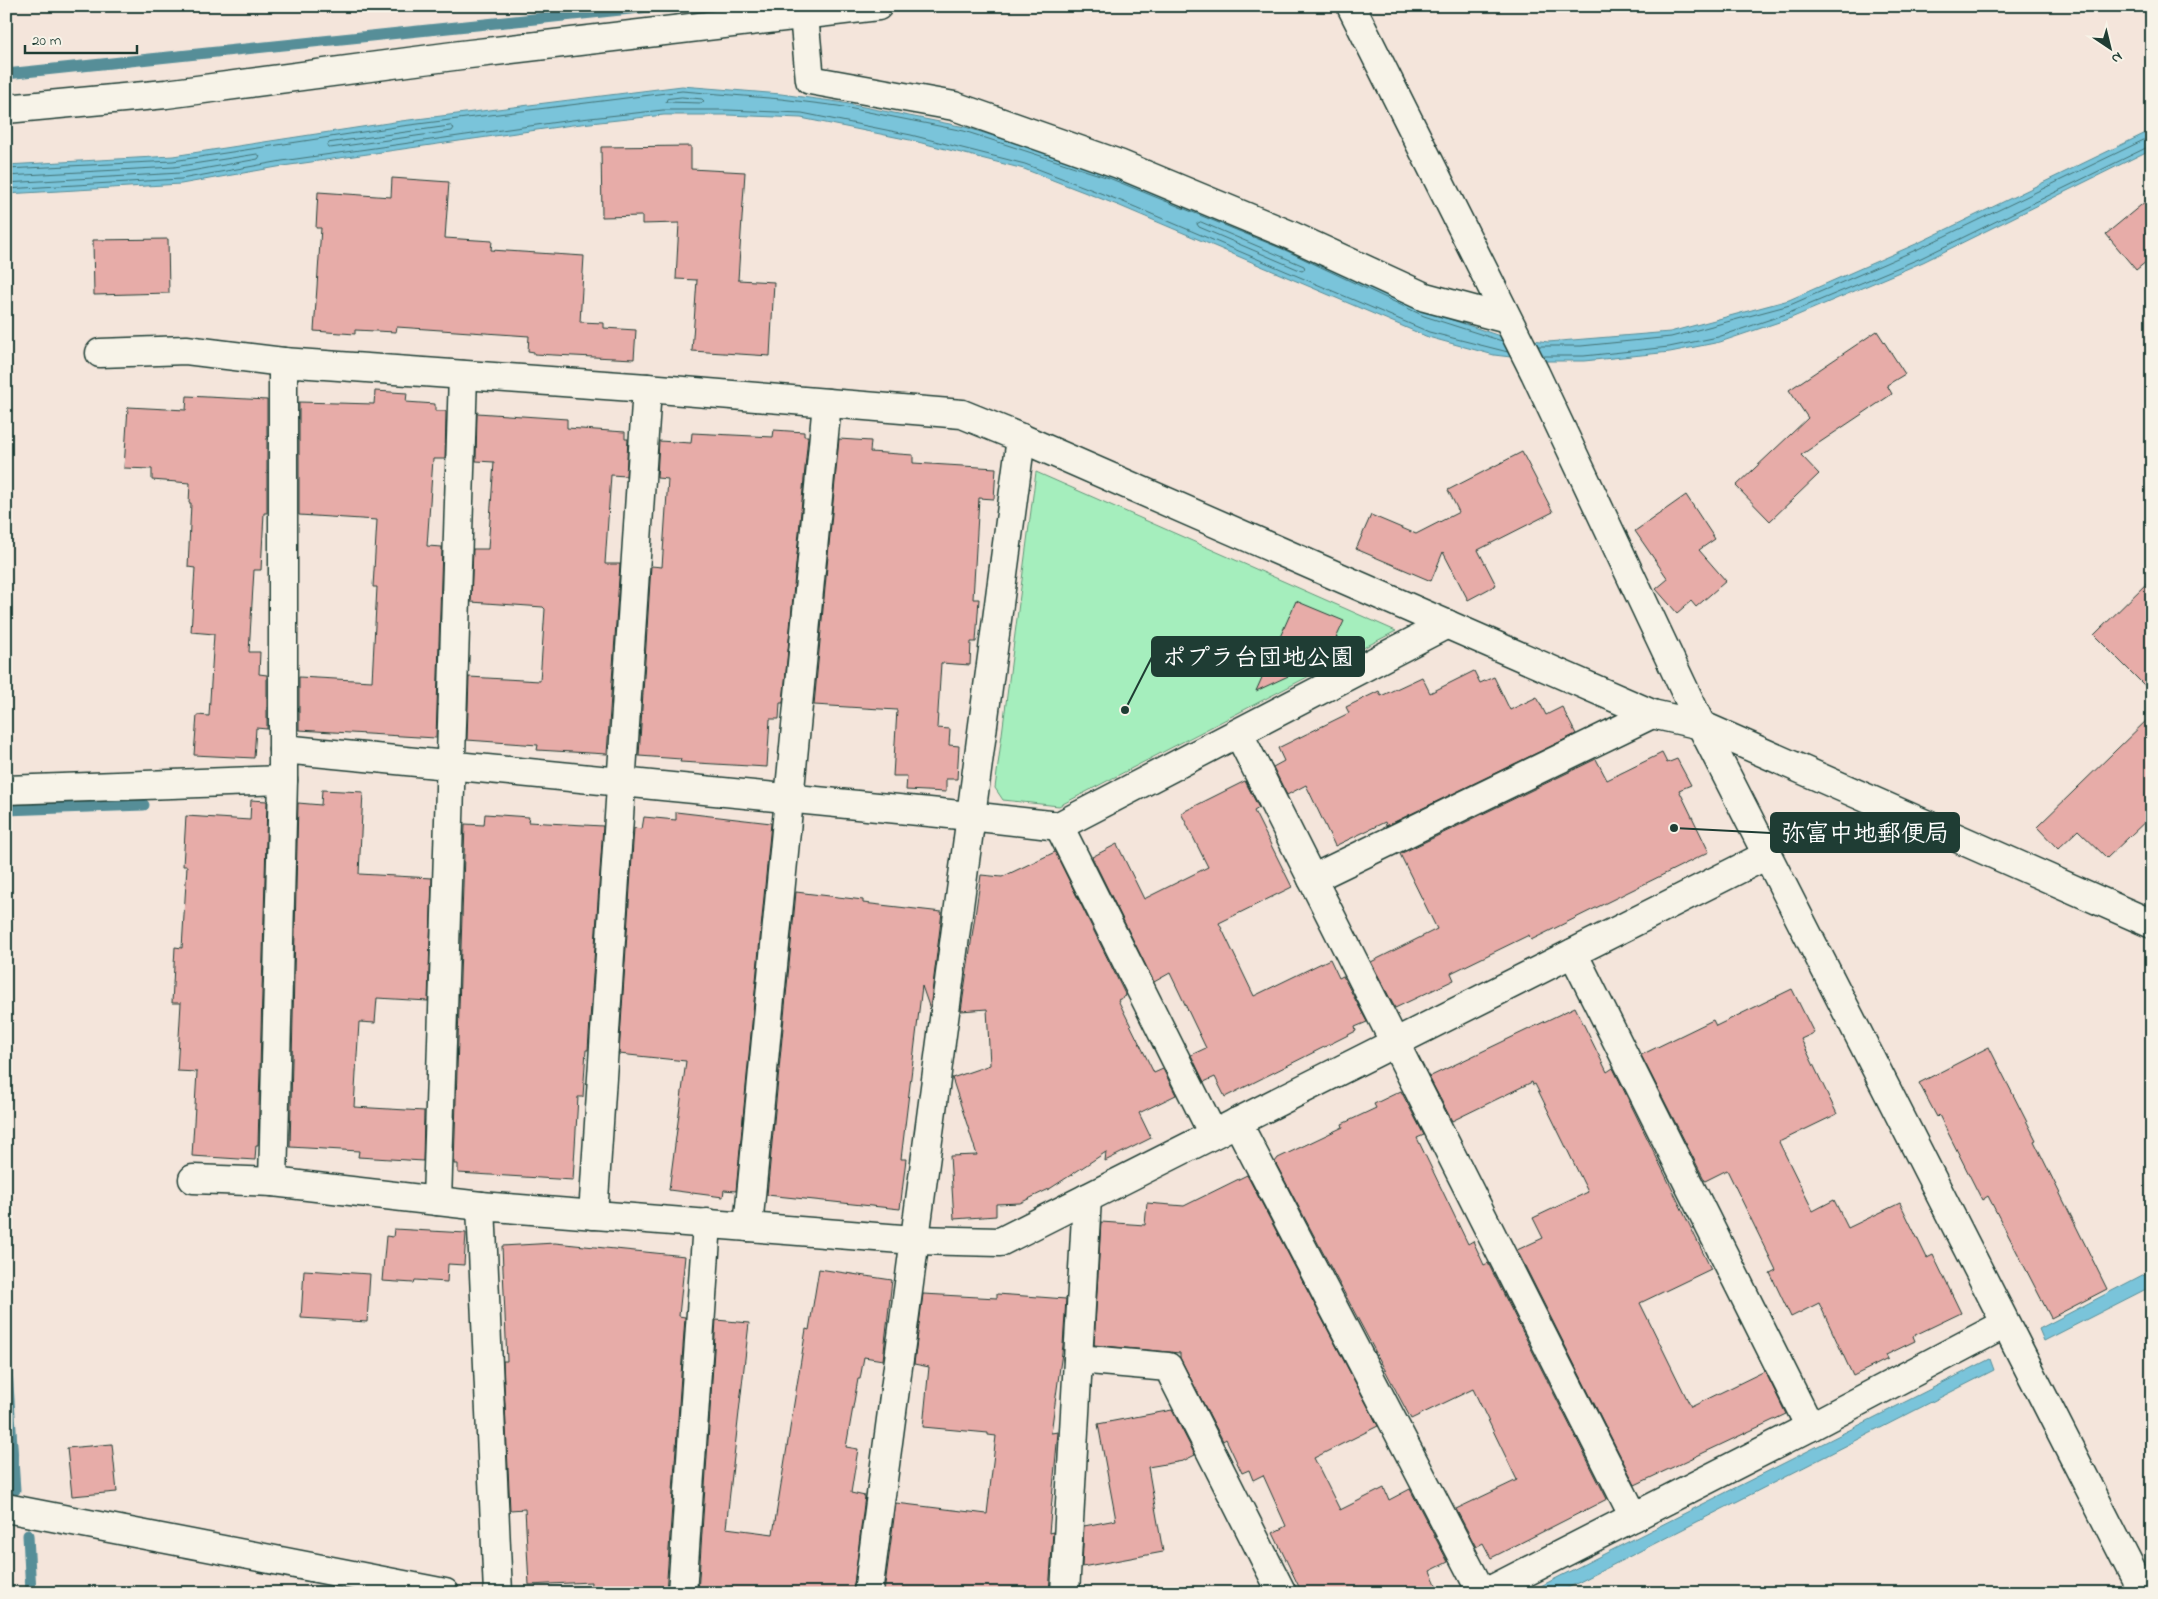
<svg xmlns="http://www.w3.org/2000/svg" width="2158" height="1599" viewBox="0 0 2158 1599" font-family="'Indie Flower','Klee One',sans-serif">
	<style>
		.green { fill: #a5eebd; stroke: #629678 }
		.water { fill: #7ac4da; stroke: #568e98 }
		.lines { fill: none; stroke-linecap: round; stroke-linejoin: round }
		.shore { stroke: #437376; stroke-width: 1 }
		.stream { stroke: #568e98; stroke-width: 11 }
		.building { fill: #e7aca8; stroke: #1f3d34 }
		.minor-casing { stroke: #1f3d34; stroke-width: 31 }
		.minor { stroke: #f7f3e8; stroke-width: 28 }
		.leader { fill: none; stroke: #1f3d34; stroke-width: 2 }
		.callout-dot { fill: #1f3d34; stroke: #f7f3e8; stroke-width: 2 }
		.callout { fill: #1f3d34; stroke: #1f3d34; stroke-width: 2 }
		.callout-label { font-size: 24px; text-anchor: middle; font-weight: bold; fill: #fff }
	</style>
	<rect width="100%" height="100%" fill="#f4e5db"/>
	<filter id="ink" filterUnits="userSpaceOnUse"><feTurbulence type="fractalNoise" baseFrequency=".02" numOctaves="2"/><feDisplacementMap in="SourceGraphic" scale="10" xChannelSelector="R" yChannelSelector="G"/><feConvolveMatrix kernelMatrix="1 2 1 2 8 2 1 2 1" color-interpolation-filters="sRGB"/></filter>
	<g filter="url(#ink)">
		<!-- green -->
		<path class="green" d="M1036,472L1396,631L1059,806L1003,800L995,788Z"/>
		<!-- water -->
		<g class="water">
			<path d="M682,86L781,94L838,102L965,127L1111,173L1287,246L1426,311L1497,335L1548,342L1670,332L1789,300L1916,244L2152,130V149L1923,262L1791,318L1720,342L1670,352L1584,361H1544L1494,355L1428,337L1120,206L1024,169L910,140L801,118L727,115H664L572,125L283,166L181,184L6,194V165L173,156L401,121Z"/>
			<path d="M2152,1270V1286L2044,1341L2039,1329Z"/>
			<path d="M1990,1359L1994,1370L1558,1593H1527Z"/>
		</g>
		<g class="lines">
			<!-- shore -->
			<g class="shore">
				<path d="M682,97L702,99L704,101L701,103L666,102L667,99Z"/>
				<path d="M451,126L454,128L452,131L330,148L327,146L329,143Z"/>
				<path d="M6,169L173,161L402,126L682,91L781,99L838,106L964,131L1109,178L1285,250L1424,316L1502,341"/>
				<path d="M6,176L174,167L257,154L260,156L258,159L180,173L6,183"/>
				<path d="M6,189L181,179L282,161L572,120L663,110H727L802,113L911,135L1025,164L1121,201L1429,332L1508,352"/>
				<path d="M1201,222L1304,266L1305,269L1302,271L1199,227L1197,224Z"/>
				<path d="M1538,346H1581L1671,337L1790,305L1918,249L2152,136"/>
				<path d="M1543,356H1584L1669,347L1718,337L1789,313L1921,258L2152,145"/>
			</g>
			<!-- stream -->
			<g class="stream">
				<path d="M6,74L659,6"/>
				<path d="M6,810L144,805"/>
				<path d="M6,1354L15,1490"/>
				<path d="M28,1535L31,1593"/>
			</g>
		</g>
		<!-- building -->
		<g class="building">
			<path d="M691,146V169L745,172L738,280L774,282L770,356L692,351L697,280L676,279L679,223L642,224V216L602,217L601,147Z"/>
			<path d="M392,178L449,182L445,238L492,241L491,250L584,256L580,322L604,323V328L636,330L634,359L534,354V352L528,351L529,336L397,327L396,332L355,330V334L314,331L321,228H316L318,192L391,197Z"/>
			<path d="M2152,196V257L2136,270L2106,234Z"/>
			<path d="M168,239L169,293L94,295L93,240Z"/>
			<path d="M1877,331L1905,374L1887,385L1892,394L1801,455L1819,474L1770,521L1736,486L1808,418L1789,390Z"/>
			<path d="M375,391L407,393L406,402L435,404V411H446L445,459H433L427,546L442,547L436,738L299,730V677L372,681L377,587H373L377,520L299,515V402L374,404Z"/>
			<path d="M187,396L267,400V513H264L261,570H254L249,652H260L259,674L267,675V729L256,728L254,758L194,755L197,715L209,716L214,634L191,632L195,568L188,567L191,503H189L190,483L152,480V469L124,468L128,407L186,410Z"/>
			<path d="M477,413L567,419V428L625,432V439H628L626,476L611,475L605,564H620L607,754L537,750L538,745L467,740L469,677L540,681L545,609L543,607L471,602L473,549H488L494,462L476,461Z"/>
			<path d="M774,430L804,432V436H808L783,703H780L779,719H770L767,767L680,762L681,759L639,756L651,566L662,567L668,479L657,478L659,441L691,443L692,433L773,437Z"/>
			<path d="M839,439L871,441L870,452L913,455V463L996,468L994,499L979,498L973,599H979L976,642H971L970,665L941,663L937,728L950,729L949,745L959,746L957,779H946V792L906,790L907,776H893L897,710L814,705Z"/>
			<path d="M1522,452L1553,512L1478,550L1496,585L1468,600L1443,552L1431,581L1356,549L1371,515L1416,534L1459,512L1448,490Z"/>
			<path d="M1686,495L1715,539L1699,550L1726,581L1696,607L1691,601L1677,613L1656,589L1668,579L1635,531Z"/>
			<path d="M2152,578V693L2094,635Z"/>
			<path d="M1296,601L1344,621L1327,658L1256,691Z"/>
			<path d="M1474,671L1480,683L1494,677L1510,710L1537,697L1546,715L1562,707L1576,734L1386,826L1385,822L1335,846L1306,785L1287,795L1273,767L1284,761L1278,748L1349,713L1346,707L1379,691L1381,696L1422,677L1430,693Z"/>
			<path d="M2152,715V815L2107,858L2078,830L2058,849L2037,827Z"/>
			<path d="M1662,753L1667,763L1677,759L1691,785L1679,790L1709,852L1531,940L1529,935L1451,973L1454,980L1395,1008L1371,962L1437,929L1400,854L1596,759L1607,780Z"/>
			<path d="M1245,781L1259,808L1254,811L1292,887L1219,923L1254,996L1330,959L1339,978L1343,976L1367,1022L1355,1027L1356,1031L1225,1097L1215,1077L1204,1082L1191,1055L1206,1048L1170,973L1154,982L1092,857L1117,844L1144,899L1208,867L1181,813Z"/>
			<path d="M322,790L363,792L359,874L432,878L428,1001L377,998L375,1023L359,1022L354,1107L424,1111L423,1161L358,1157L359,1151L290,1147L298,803L321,805Z"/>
			<path d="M251,800L267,801L258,1145H256L255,1160L192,1156L197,1072L177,1071L181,1003H172L175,947L182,948L187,866H183L186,816L250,820Z"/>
			<path d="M676,812L771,823L736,1191L724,1190L723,1197L669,1190L686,1061L619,1054L634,828L642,829L644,817L676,820Z"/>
			<path d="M485,814L529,817L528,822L603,826L588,1050H586L583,1097H578L573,1180L458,1173V1164H454L465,824L484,825Z"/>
			<path d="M1055,852L1126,996L1118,1000L1154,1073L1163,1069L1176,1095L1139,1113L1151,1138L1105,1161L1106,1152L1051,1188L1020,1203L996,1204V1216L954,1219L950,1156L977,1155L952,1078L990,1065L987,1009L961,1011L981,875L1002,877Z"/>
			<path d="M796,892L863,900V903L942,912L930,1009L922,986L901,1159H906L900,1209L767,1195Z"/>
			<path d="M1792,989L1814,1033L1801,1039L1837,1114L1779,1142L1813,1211L1834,1200L1848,1228L1900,1203L1927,1258L1933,1255L1961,1313L1913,1336L1915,1341L1886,1355L1888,1359L1853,1376L1819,1303L1791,1317L1770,1273L1776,1270L1727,1170L1705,1181L1641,1055L1713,1020L1716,1026Z"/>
			<path d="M1575,1007L1607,1072L1613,1068L1711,1269L1640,1303L1691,1407L1765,1371L1786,1414L1635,1485L1517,1250L1543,1238L1533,1218L1588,1192L1535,1084L1533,1085L1532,1082L1452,1121L1429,1077Z"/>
			<path d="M1989,1047L2036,1140L2034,1141L2107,1289L2051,1318L1988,1196L1982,1200L1939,1115L1937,1117L1919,1083Z"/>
			<path d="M1401,1091L1424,1135L1417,1138L1468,1244L1473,1241L1484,1265L1488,1263L1607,1499L1491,1558L1483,1543L1476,1547L1456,1509L1517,1480L1473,1389L1411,1419L1275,1162L1278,1158L1343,1127L1342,1124L1376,1108L1374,1104Z"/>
			<path d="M1247,1175L1378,1426L1314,1458L1340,1510L1384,1488L1389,1500L1410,1489L1448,1562L1430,1571L1440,1593H1302L1273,1533L1286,1526L1263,1475L1253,1480L1249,1470L1242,1473L1226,1439L1223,1441L1180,1358V1353L1094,1345L1101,1222L1145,1225L1147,1203L1184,1206Z"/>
			<path d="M394,1229L466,1233L464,1265L448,1264L447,1282L415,1280L414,1283L382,1281L386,1236L393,1237Z"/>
			<path d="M555,1243L685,1256L679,1316L685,1317L666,1593H590L591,1582L529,1585L525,1509L510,1510L503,1361H507L502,1246Z"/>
			<path d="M819,1269L892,1280L883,1360L864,1357L860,1379H858L846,1447L858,1449L851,1493L865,1496L853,1593H698L716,1320L749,1323L726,1528L773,1534L806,1329L809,1330Z"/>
			<path d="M304,1270L370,1274L367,1322L301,1318Z"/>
			<path d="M923,1294L997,1298V1294L1066,1299L1063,1345L1051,1433L1058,1432L1049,1533L1053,1532L1049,1593H884L896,1503L987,1514L996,1436L988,1435V1433L923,1427L929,1367L914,1364Z"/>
			<path d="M1172,1410L1195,1455L1183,1461L1148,1467L1163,1552L1082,1567L1084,1526L1116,1520L1098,1424Z"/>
			<path d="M112,1444L117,1492L72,1496L67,1448Z"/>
		</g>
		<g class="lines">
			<defs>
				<g id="minor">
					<path d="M1351,6L1535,373L1701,725L2143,1593"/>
					<path d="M804,15L810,80L954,106L1119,164L1290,235L1425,297L1507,319"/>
					<path d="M6,109L166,94L461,55L878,6"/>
					<path d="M100,353L186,350L283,362"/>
					<path d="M1239,734L1634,1517"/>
					<path d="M283,749L970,816L1059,826L1447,624"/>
					<path d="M6,790L283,780"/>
					<path d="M1059,826L1213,1134"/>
					<path d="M1312,879L1652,714"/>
					<path d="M1573,953L1810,1427"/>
					<path d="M1237,1122L1482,1593"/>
					<path d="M193,1179L273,1182"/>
					<path d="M437,1201L463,375"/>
					<path d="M481,1206L914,1240L1000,1242L1767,855"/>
					<path d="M593,1215L647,388"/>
					<path d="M748,1227L827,403"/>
					<path d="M1078,1359L1168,1367L1282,1593"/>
					<path d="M6,1508L445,1593"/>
					<path d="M498,1593L481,1206L273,1182L283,780V362L647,388L962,414L1021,438L1652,714L1701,725L2152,924"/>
					<path d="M682,1593L707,1223"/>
					<path d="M868,1593L1021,438"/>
					<path d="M1065,1593L1087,1198"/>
					<path d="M1485,1593L1810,1427L2005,1324"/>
				</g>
			</defs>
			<!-- minor casing -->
			<use href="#minor" class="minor-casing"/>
			<!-- minor -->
			<use href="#minor" class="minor"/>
		</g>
	</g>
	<!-- callouts -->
	<path class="leader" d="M1125 710L1152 657M1674 828L1771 833"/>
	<g class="callout-dot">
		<circle cx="1125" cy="710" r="5"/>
		<circle cx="1674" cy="828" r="5"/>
	</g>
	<g class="callout">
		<rect x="1152" y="637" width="212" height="39" rx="5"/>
		<rect x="1771" y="813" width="188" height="39" rx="5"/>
	</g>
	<g class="callout-label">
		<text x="1258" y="665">ポプラ台団地公園</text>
		<text x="1865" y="841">弥富中地郵便局</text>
	</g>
	<!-- margin -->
	<rect width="2158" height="1599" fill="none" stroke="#f7f3e8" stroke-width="25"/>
	<rect x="12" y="12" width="2133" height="1574" fill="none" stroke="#1f3d34" stroke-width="2" filter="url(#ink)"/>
	<!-- north arrow -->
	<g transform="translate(2110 48) rotate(145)" stroke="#f7f3e8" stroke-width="4" paint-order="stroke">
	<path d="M0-4L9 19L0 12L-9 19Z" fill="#1f3d34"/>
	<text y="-8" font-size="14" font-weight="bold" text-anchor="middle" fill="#1f3d34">N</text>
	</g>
	<!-- scale -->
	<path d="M25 45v8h112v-8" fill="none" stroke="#1f3d34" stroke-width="2.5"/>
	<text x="32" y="45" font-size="15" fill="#1f3d34" stroke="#f7f3e8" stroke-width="4" paint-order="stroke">20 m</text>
</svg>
